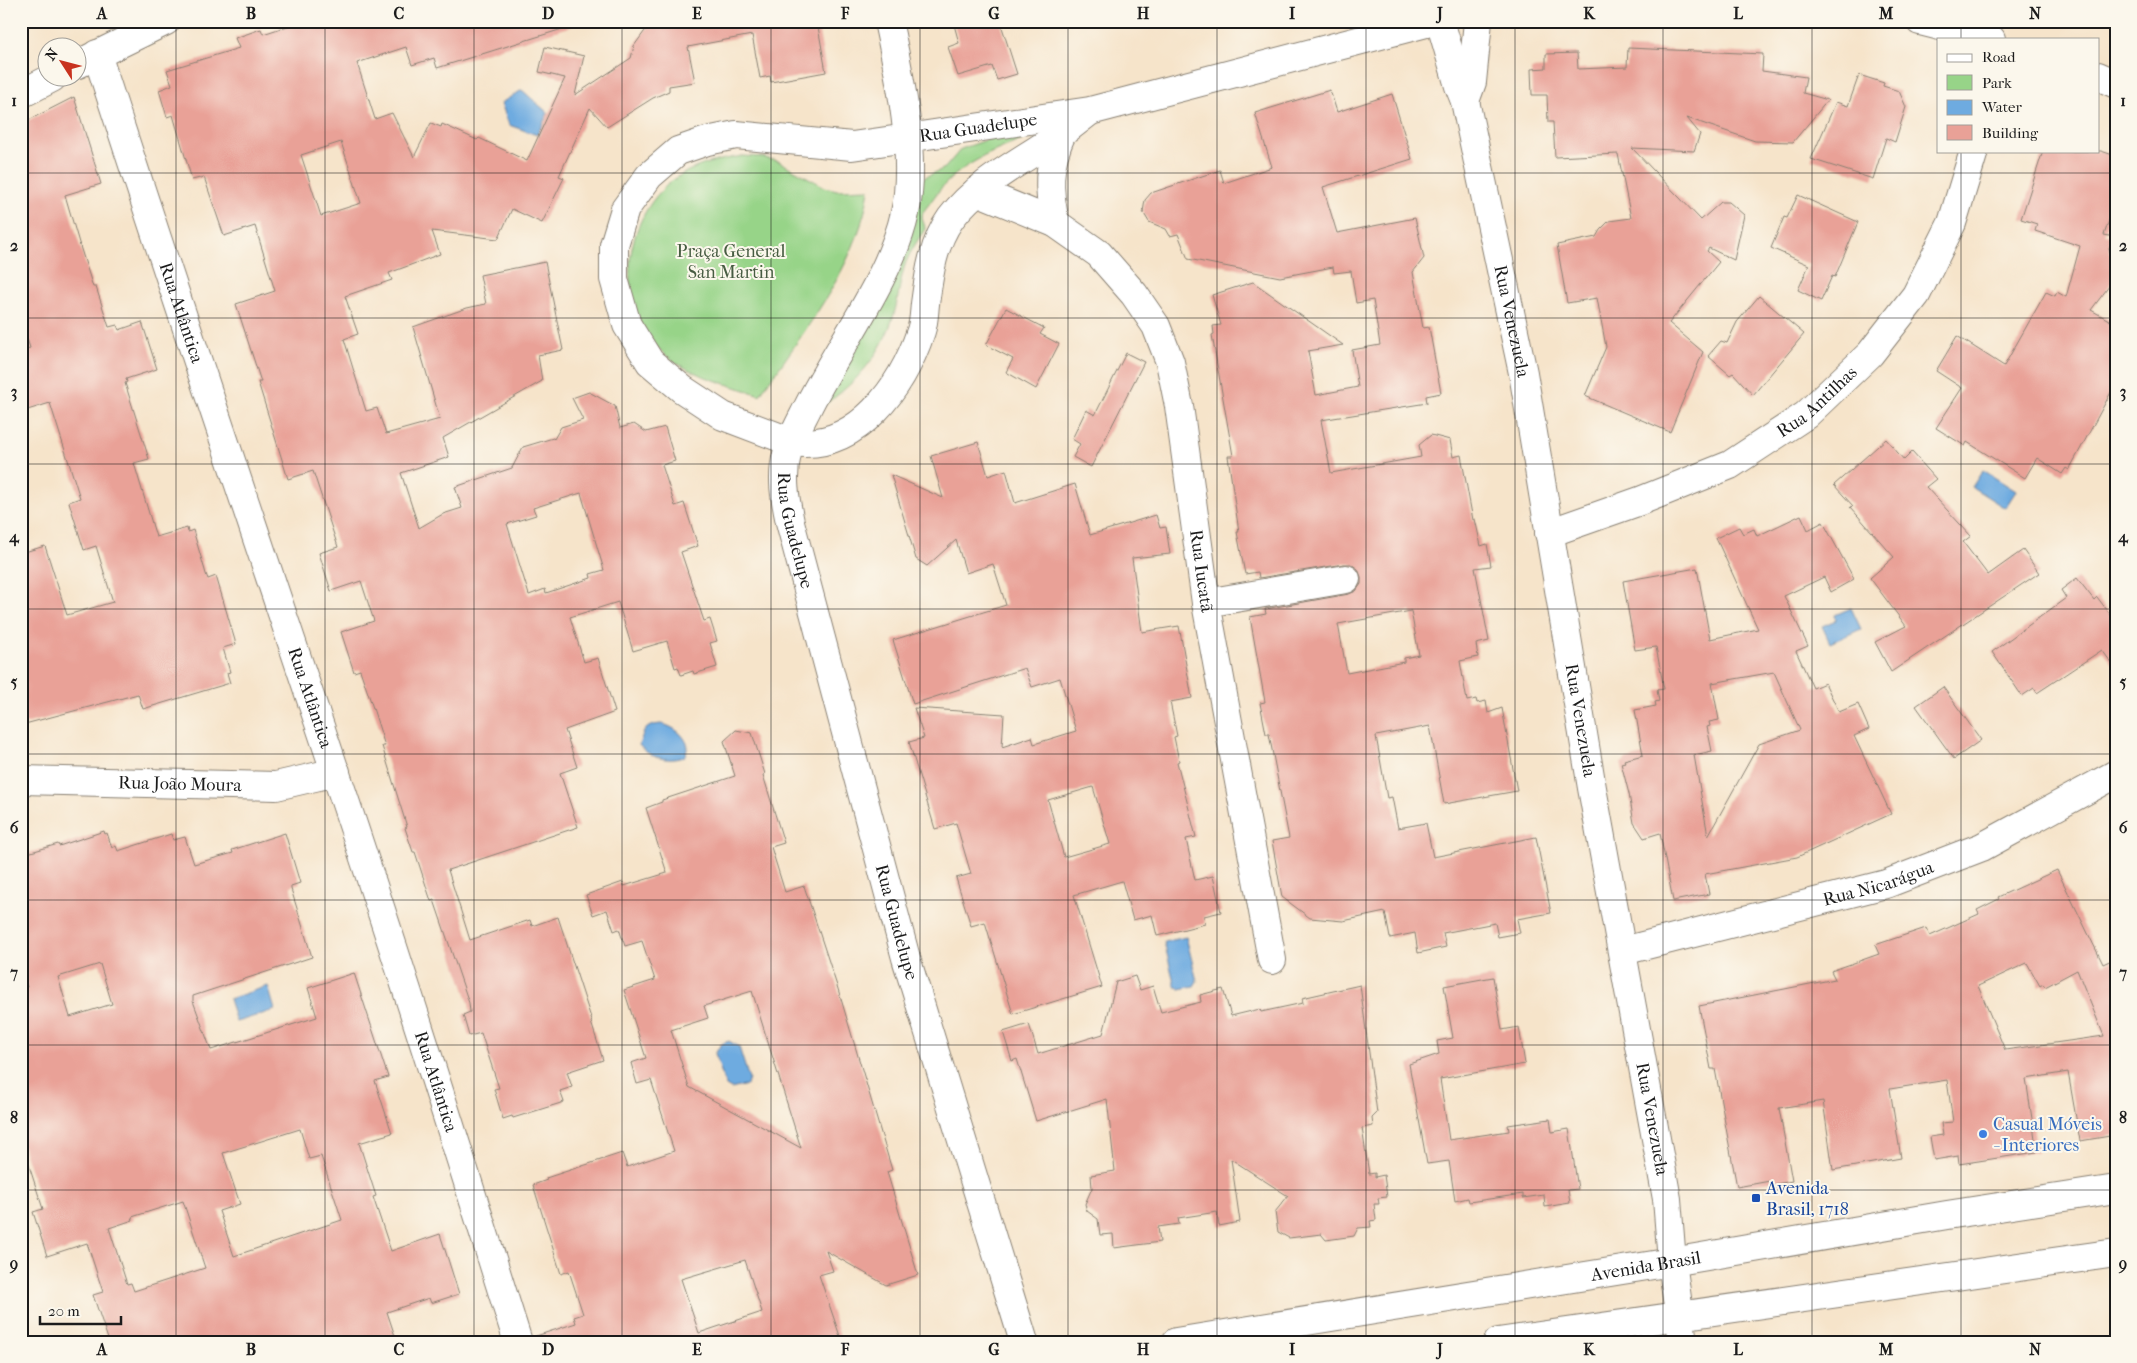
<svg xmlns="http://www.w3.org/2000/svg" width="2137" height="1363" viewBox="0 0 2137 1363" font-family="'IM FELL French Canon',serif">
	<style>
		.green { fill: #97d488; stroke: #5a7852 }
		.water { fill: #6eabe0; stroke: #45647e }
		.building { fill: #e9a197; fill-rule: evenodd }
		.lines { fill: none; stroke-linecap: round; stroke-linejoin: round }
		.minor-casing { stroke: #898073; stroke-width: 30 }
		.tertiary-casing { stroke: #898073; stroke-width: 30 }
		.secondary-casing { stroke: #898073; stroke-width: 30 }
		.primary-casing { stroke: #898073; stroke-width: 30 }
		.minor { stroke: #fff; stroke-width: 28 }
		.tertiary { stroke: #fff; stroke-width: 28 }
		.secondary { stroke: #fff; stroke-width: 28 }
		.primary { stroke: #fff; stroke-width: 28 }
		.grid { fill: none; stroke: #1c1c1c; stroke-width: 1; stroke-opacity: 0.55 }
		.shop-dot { fill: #3f7fe0; stroke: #fbf7ec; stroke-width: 2 }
		.transit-dot { fill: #1a4fb4; stroke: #fbf7ec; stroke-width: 2 }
		.labels { text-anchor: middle; stroke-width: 4; stroke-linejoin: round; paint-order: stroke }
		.street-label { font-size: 18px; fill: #1c1c1c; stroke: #fbf7ec }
		.park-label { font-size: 18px; fill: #475c42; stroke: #fbf7ec }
		.shop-label { font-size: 18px; fill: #366cbe; stroke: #fbf7ec; text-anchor: start }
		.transit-label { font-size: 18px; fill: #164399; stroke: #fbf7ec; text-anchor: start }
		.neatline { fill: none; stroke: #1c1c1c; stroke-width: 2 }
		.grid-label { font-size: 16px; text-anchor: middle; font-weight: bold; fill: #1c1c1c }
	</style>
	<rect width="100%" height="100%" fill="#fbf7ec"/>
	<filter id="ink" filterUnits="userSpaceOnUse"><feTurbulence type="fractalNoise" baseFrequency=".02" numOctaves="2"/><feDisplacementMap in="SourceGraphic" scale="10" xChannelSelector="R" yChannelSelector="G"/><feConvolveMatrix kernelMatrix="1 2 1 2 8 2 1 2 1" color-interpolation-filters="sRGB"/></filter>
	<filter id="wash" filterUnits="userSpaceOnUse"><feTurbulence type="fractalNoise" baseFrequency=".0096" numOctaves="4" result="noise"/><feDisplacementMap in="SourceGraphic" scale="20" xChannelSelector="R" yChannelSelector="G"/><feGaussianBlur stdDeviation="1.12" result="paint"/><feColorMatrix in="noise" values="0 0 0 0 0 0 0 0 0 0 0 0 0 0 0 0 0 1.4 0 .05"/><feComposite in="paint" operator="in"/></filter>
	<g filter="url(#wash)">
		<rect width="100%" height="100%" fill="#f6e4ca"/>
		<!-- green -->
		<g class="green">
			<path d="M1017,129L1022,140C986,154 955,167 932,200C929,205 922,211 922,217C922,221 925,224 925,229C918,240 911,250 906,262C900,278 899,297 894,314C882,355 857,382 823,406L921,179L945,168L961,149Z"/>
			<path d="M743,156L761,157L778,161L825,187L837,190L869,189C861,253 818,312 782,364C775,374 766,384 760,395C726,383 684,375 658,348C614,302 623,219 672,181C693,165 717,160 743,156Z"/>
		</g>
		<!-- water -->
		<g class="water">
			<path d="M522,90L548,113L537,135L509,125L501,103Z"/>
			<path d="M1983,470L2016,491L2005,508L1972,487Z"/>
			<path d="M1851,608L1861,629L1830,643L1822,626L1836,620L1835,615Z"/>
			<path d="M662,724C674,727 684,734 688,746L685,756C670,763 649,758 639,745C644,732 643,725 662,724Z"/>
			<path d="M1186,937L1197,981L1194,986L1180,989L1175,986L1164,942Z"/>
			<path d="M268,986L275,1010L236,1022L229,999Z"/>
			<path d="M729,1041L739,1047L749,1079L747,1085L731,1089L726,1086L715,1054L721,1044Z"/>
		</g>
		<g id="blocks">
			<!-- building -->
			<g class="building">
				<path d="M303,21H571L572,26L437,68L434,58L412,65L406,47L357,63L375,119L392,113L414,157L431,123L441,127L442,124L477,140L479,138L527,161L565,78L539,72L545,47L584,56L575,95L631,58L634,46L652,21H817L826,72L771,82L770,76L760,78L752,35L688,47L695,82L669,86V91L653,98L607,127L590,108L559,176L564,178L542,223L512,209L498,239L432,231L440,254L389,273L392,280L345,296L358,334L344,339L366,411L377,408L386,434L440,419L413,327L467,308L486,304L480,275L545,262L563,350L538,355L542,381L443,438L449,457L401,473L419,528L443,514L462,508L455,487L512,468L523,447L553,438L554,439L561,427L583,420L572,398L589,392L615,406L620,428L634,424L646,432L665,427L675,461L662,465L675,506L684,503L698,546L681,552L704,621L710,619L717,641L710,643L717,667L694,674L693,671L681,675L678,667L675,668L667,641L633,651L618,602L570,617L584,662L598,658L615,712L565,730L577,767L560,773L578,827L448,870L470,940L530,920L532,926L558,917L592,1021L591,1022L603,1060L567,1072L572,1087L560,1091L564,1102L513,1118L512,1116L503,1119L494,1089L499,1088L481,1033L469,1036L463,1015L470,1012L469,1003L434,900L431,901L415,852H413L405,828L407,827L382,746H385L371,702L360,670L354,672L341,632L374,621L361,581L331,591L319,553L338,547L313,471L288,479L258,382H261L236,304L275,291L255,226L224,236L204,177L192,180L173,115L167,117L159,90L172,85L167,70L239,48L235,38L261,29L263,34ZM341,142L361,203L321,216L301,155ZM581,493L604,570L590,574L591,578L546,593L545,589L529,595L507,524L536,515L533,508Z"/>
				<path d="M953,21H1000L1017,74L997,80L992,66L958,76L948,47L959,43Z"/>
				<path d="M1628,48L1763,54L1762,71L1806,77L1803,93L1828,100L1793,142L1755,141L1687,118L1700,134L1694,151L1632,148L1701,220L1721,202H1729L1744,215L1734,260L1709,248L1707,251L1719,262L1669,323L1703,352L1670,432L1585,396L1606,347L1597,298L1567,303L1557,245L1596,237L1600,230L1609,221L1631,218L1618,154L1555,157L1553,122H1548L1547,95H1532L1531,69L1546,68V54L1577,53L1578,69L1627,67Z"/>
				<path d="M1859,75L1884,83L1883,86L1899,91L1906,107L1895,142L1886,138L1873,179L1811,159L1836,102L1848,106Z"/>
				<path d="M1330,90L1337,112L1392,94L1412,159L1323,187L1337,233L1415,218L1424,258L1413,272L1423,328L1429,327L1441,393L1426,396L1427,403L1321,420L1331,473L1421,457L1419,445L1431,435L1450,440L1453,457L1461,455L1473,520L1475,519L1481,546L1487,544L1491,566L1475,568L1489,641L1476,644L1478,657L1460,661L1467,701L1476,699L1477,703L1486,701L1488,713L1502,708L1517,791L1444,804L1430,726L1376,736L1387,798L1392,797L1398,828L1426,823L1433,857L1536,837L1551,913L1517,919L1520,933L1498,937L1495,923L1443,933L1446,947L1418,953L1415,933L1390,938L1385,912L1343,921L1310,918L1282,897L1272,841L1289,838L1269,734H1266L1260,703L1265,702L1250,617L1266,614L1265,609L1349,594L1356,591L1361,584V577L1358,569L1351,564H1344L1259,578L1258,572L1245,574L1237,532H1239L1228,456H1233L1212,335L1214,334L1213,326L1221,325L1212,295L1253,282L1343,345L1308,351L1316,395L1358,387L1352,350L1380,345L1373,300L1356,303L1351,271L1334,273L1333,267L1280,277L1188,259L1178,234L1170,236L1166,229L1149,222L1143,212L1145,200L1151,193L1220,170L1224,183L1272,167L1255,113ZM1411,611L1419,655L1404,658V662L1347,673L1338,624Z"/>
				<path d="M74,97L101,184L65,195L79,243L93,287H96L109,327L117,325L119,330L142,322L157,369L126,379L127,382L125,383L149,459L134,463L156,537L187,528L188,532L193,530L206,574L208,579L216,576L236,644L223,648L230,672L227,673L230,683L143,709L138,694L21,725V553L45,546L67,615L113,602L96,546L84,550L69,502L80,498L50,403L21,412V351L30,348L21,321V124Z"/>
				<path d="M2043,151H2101L2116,156V200L2104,235L2115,237L2109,248L2116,277L2091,310L2116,324V383L2069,470L2066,468L2062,474L2037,458L2025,478L1967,442L1965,446L1936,428L1962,388L1936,371L1957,336L2004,366L2046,292L2055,296L2057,292L2066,297L2080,246L2035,231L2037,224L2021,219Z"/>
				<path d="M1798,195L1858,222L1835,277L1832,276L1821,301L1798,290L1809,265L1771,248L1784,217L1787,218Z"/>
				<path d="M1759,296L1804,334L1753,395L1733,373L1730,375L1708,356L1721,341L1727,343L1737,322Z"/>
				<path d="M1006,308L1044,328L1040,334L1059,344L1036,389L1006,372L1013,359L986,345Z"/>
				<path d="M1126,353L1144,362L1091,467L1073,457L1080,444L1072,439L1086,410L1095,415Z"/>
				<path d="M1886,439L1904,460L1912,452L1936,479L1926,487L1971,536L1963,542L1988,575L2023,550L2039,573L1891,672L1875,642L1906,626L1870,578L1894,557L1850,507L1853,506L1834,485Z"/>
				<path d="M978,442L988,476L1006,470L1015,503L1075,484L1090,535L1156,515L1160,528L1166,527L1170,554L1132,558L1142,632L1179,626L1192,698L1170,702L1177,736L1174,737L1179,761L1177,762L1196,837L1186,839L1195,880L1213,876L1221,912L1204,916L1205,924L1157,936L1152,915L1133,920L1122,881L1074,895L1102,987L1013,1014L985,922L971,926L956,878L971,874L956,823L935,829L909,742L924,738L914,708L1004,714L1002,747L1032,737L1034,744L1076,731L1060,678L1032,687L1025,668L913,704L893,640L1006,605L993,564L966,573L956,540L927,566L916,559L891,475L943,498L931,456ZM1093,787L1110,844L1064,857L1048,800Z"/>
				<path d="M1801,515L1808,530L1823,522L1854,579L1831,592L1824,577L1784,596L1808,646L1796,651L1813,688L1825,683L1839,712L1858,704L1869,729L1854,736L1891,814L1797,857L1705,874L1709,894L1673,901L1660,833L1644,838L1634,823L1629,794L1621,763L1625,762L1624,760L1643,755L1635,710L1656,706L1655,702L1659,701L1657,690L1664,689L1656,647L1635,650L1623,581L1697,568L1710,639L1758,629L1716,538L1739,527L1743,534L1754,529L1757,536ZM1774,672L1800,730L1759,744L1708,836L1694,755L1712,751L1707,727L1710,726L1709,722L1719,720L1712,683Z"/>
				<path d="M2077,578L2094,600L2097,597L2116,622V669L2102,650L2037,693L2034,688L2022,696L1992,652L2066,598L2061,590Z"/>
				<path d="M1943,687L1981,740L1954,759L1916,706Z"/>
				<path d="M736,730L752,733L765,774L763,775L784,843L771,847L785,892L804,886L838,989L892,1170L887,1172L918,1275L886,1285L826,1251L833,1271L819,1275L842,1342H533V1337L576,1323L574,1317L583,1314L569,1271L561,1274L533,1185L547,1180L546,1178L622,1153L627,1167L674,1151L651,1080L637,1084L631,1063L646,1058L624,990L655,980L642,941L625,946L619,929L614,931L607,910L593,915L586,895L623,882L624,886L667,873L646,808L662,802V800L735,776L724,741ZM752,991L801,1148L689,1087L671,1030L708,1018L704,1006ZM745,1260L762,1312L699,1333L681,1279Z"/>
				<path d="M104,831L105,834L107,833L112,848L116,846L118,851L171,834L173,840L185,837L194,864L233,853L232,850L285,833L300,883L291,886V889L312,957L193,996V1001L211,1050L317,1017L308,988L354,973L388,1077L375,1081L392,1133L359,1143L376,1196L373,1197L391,1251L440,1234L459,1294L431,1303L429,1298L387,1312L397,1342H109L93,1295L103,1292L87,1243L47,1256L33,1212L43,1209L21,1141V989L27,987L21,970V855L58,844L59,846ZM100,964L112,1004L70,1017L58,977ZM300,1129L309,1159L321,1156L342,1220L234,1256L219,1211L240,1204L223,1153ZM183,1201L205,1268L134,1291L131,1283L127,1284L109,1228L133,1220L132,1217Z"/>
				<path d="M2057,870L2103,964L2116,958V1135L2080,1141L2068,1072L2026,1079L2037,1152L1959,1164L1958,1156L1934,1160L1930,1137L1943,1135L1941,1123L1953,1122L1947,1080L1890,1089L1901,1158L1833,1170L1823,1101L1779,1108L1792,1181L1771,1185L1770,1181L1737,1187L1715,1069H1711L1699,1006L1835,979L1831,971L1879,954L1875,945L1926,928L1930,936L1979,914L1977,910L1999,899L1998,897ZM2027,963L2040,986L2043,984L2045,987L2077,970L2104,1036L2005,1050L1978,986Z"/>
				<path d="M1135,976L1140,990L1153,986L1161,1012L1201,1002L1200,995L1223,989L1231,1016L1260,1009L1261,1012L1303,1003L1302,998L1360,985L1377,1113L1372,1118L1373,1126L1362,1128L1369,1174L1375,1173V1177L1384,1175L1387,1197L1378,1198L1379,1204H1374L1376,1220L1370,1221L1371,1227L1358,1228L1354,1236L1326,1240L1321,1234L1289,1238L1278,1232L1275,1212L1288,1196L1231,1159L1240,1222L1219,1226L1217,1212L1178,1218L1179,1224L1158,1227L1160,1242L1114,1248L1113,1234L1100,1235L1098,1219L1087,1211L1085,1204L1092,1188L1091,1175L1115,1171L1107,1099L1036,1121L1017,1059L1012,1061L1003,1032L1029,1024L1038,1054L1103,1034L1116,982Z"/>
				<path d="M1493,977L1502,1030L1519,1027L1525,1064L1440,1079L1449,1140L1509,1131L1508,1125L1550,1119L1552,1132L1569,1129L1578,1189L1568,1190L1570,1203L1545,1207L1544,1195L1523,1198V1194L1469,1202L1468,1198L1455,1201L1449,1161L1427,1164L1409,1064L1439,1054L1437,1041L1453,1038L1444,986Z"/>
			</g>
		</g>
	</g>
	<g filter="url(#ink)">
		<use href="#blocks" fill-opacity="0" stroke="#898073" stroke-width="1"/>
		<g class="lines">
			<defs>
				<g id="minor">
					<path d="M1920,21L1991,39"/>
					<path id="s1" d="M97,54C174,294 255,532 335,771C399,960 458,1151 518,1342"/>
					<path d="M2098,76L2116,84"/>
					<path id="s2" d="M977,191L1055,223L1099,254L1134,294L1156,326L1170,362L1179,406L1206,603L1272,960"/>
					<path d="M1055,223C1048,189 1047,166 1062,133"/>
					<path d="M792,442L723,416L682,389L650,362L627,325L614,279V245L625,209L649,176L678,151L707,141L736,135L852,146L907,138"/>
					<path id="s3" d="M1549,533L1640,501L1730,465L1806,415L1870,354L1916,295L1952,223L1974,151"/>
					<path d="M1206,603L1346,579"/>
					<path id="s4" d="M21,780L276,786L336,772"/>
					<path id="s5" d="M1623,951L1886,884L1982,847L2116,774"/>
				</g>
				<g id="tertiary">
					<path id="s6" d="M888,21C900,77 917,157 905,213C891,278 837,348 807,409C800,423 791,439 787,454C781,477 785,499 790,522L906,958L1024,1342"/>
					<path id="s7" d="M1440,21L1459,86L1465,101L1523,373L1592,788L1667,1199L1672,1262L1683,1342"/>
					<path d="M1465,101L1472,82L1478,21"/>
					<path id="s8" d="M907,138L1090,111L1434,21"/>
					<path d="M792,442C858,452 903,385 921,331C924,322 924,313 925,304C929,274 933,243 951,218C980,180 1025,160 1062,133C1071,126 1080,119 1089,112"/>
				</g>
				<g id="secondary">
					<path d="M78,64L166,21"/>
					<path d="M21,94L52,78"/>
				</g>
				<g id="primary">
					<path id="s9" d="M1176,1342L1672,1262L1947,1215L2116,1189"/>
					<path d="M1498,1342L2116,1253"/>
				</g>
			</defs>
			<!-- minor casing -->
			<use href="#minor" class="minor-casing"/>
			<!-- tertiary casing -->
			<use href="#tertiary" class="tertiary-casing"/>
			<!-- secondary casing -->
			<use href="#secondary" class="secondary-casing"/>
			<!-- primary casing -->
			<use href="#primary" class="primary-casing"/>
			<!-- minor -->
			<use href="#minor" class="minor"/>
			<!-- tertiary -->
			<use href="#tertiary" class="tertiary"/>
			<!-- secondary -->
			<use href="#secondary" class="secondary"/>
			<!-- primary -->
			<use href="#primary" class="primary"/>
		</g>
	</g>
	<!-- grid -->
	<path class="grid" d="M176,21V1342M325,21V1342M474,21V1342M622,21V1342M771,21V1342M920,21V1342M1068,21V1342M1217,21V1342M1366,21V1342M1515,21V1342M1663,21V1342M1812,21V1342M1961,21V39M1961,151V1342M21,173H2116M21,318H2116M21,464H2116M21,609H2116M21,754H2116M21,900H2116M21,1045H2116M21,1190H2116"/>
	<!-- markers -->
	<circle class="shop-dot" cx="1983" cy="1134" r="5"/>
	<rect class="transit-dot" x="1751" y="1193" width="10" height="10" rx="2.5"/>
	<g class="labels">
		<!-- street labels -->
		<g class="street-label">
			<text dy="6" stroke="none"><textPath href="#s8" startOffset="72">Rua Guadelupe</textPath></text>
			<text dy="6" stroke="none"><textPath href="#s1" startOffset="272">Rua Atlântica</textPath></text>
			<text dy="6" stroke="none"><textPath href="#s7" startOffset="309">Rua Venezuela</textPath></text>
			<text dy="6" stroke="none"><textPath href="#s3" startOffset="301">Rua Antilhas</textPath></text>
			<text dy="6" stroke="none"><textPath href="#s6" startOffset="541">Rua Guadelupe</textPath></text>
			<text dy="6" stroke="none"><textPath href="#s2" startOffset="480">Rua Iucatã</textPath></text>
			<text dy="6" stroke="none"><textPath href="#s1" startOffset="678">Rua Atlântica</textPath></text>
			<text dy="6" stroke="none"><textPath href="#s7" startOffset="714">Rua Venezuela</textPath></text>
			<text dy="6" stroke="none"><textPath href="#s4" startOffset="159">Rua João Moura</textPath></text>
			<text dy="6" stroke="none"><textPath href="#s5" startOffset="264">Rua Nicarágua</textPath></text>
			<text dy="6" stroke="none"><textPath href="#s6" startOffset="946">Rua Guadelupe</textPath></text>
			<text dy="6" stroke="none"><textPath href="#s1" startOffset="1082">Rua Atlântica</textPath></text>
			<text dy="6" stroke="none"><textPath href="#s7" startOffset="1119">Rua Venezuela</textPath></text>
			<text dy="6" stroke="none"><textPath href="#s9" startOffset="476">Avenida Brasil</textPath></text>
		</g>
		<!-- park labels -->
		<g class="park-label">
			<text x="731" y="257">Praça General<tspan x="731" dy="21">San Martin</tspan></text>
		</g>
		<!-- shop labels -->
		<g class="shop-label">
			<text x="1993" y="1130">Casual Móveis<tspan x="1993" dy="21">- Interiores</tspan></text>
		</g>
		<!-- transit labels -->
		<g class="transit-label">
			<text x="1766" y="1194">Avenida<tspan x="1766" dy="21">Brasil, 1718</tspan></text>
		</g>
	</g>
	<!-- margin -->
	<rect width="2137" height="1363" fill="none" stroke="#fbf7ec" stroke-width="55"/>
	<!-- legend -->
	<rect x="1937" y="38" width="162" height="115" fill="#fbf7ec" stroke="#a29f99"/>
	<rect x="1947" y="54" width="25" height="8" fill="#ffffff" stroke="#a29f99"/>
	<text x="1982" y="62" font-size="15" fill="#1c1c1c">Road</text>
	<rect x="1947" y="75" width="25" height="15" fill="#97d488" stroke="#a29f99"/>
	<text x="1982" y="88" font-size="15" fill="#1c1c1c">Park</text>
	<rect x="1947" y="100" width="25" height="15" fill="#6eabe0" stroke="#a29f99"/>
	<text x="1982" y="112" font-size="15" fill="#1c1c1c">Water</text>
	<rect x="1947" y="125" width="25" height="15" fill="#e9a197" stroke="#a29f99"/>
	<text x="1982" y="138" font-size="15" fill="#1c1c1c">Building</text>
	<!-- north arrow -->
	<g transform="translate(62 62) rotate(306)"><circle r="24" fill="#fbf7ec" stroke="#a29f99"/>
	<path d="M0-4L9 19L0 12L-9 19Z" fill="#c8321e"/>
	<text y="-8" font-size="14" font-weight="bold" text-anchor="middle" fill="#1c1c1c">N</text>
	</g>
	<!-- scale -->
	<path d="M40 1316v8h81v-8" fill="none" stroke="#1c1c1c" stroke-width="2.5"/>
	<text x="48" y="1316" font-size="15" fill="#1c1c1c" stroke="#fbf7ec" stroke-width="4" paint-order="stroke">20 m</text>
	<rect x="28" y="28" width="2082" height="1308" class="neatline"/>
	<g class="grid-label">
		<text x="102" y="19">A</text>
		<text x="251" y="19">B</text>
		<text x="399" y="19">C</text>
		<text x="548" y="19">D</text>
		<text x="697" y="19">E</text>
		<text x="845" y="19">F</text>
		<text x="994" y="19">G</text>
		<text x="1143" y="19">H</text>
		<text x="1292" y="19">I</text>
		<text x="1440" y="19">J</text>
		<text x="1589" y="19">K</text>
		<text x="1738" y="19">L</text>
		<text x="1886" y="19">M</text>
		<text x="2035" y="19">N</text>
		<text x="14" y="106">1</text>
		<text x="2123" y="106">1</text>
		<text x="14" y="251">2</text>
		<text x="2123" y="251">2</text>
		<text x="14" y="397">3</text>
		<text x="2123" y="397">3</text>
		<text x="14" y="542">4</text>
		<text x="2123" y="542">4</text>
		<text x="14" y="687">5</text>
		<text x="2123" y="687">5</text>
		<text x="14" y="833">6</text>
		<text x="2123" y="833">6</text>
		<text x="14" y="978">7</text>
		<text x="2123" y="978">7</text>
		<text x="14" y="1123">8</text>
		<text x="2123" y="1123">8</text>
		<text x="14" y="1269">9</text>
		<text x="2123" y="1269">9</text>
		<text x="102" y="1355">A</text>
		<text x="251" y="1355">B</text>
		<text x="399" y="1355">C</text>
		<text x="548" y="1355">D</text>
		<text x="697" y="1355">E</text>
		<text x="845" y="1355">F</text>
		<text x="994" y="1355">G</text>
		<text x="1143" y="1355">H</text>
		<text x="1292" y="1355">I</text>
		<text x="1440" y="1355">J</text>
		<text x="1589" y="1355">K</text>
		<text x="1738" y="1355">L</text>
		<text x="1886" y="1355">M</text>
		<text x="2035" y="1355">N</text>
	</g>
</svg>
